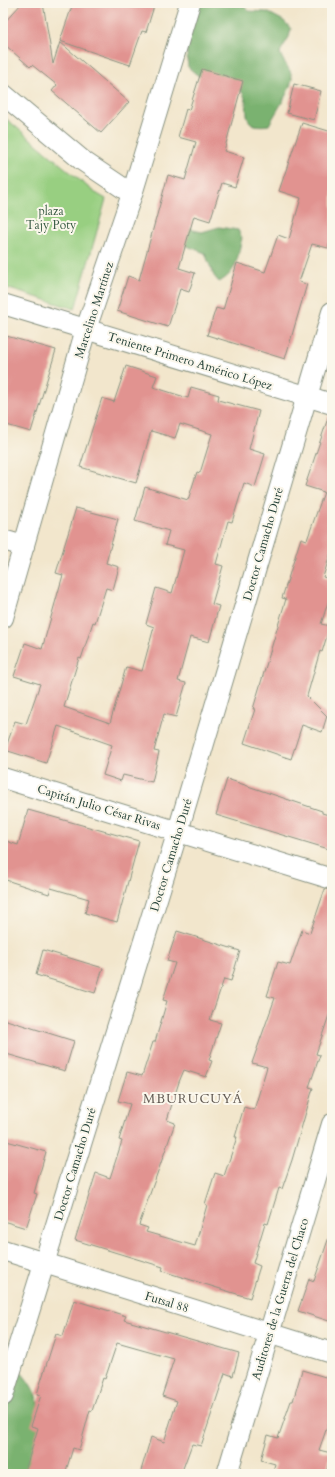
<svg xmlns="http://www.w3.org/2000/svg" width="335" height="1477" viewBox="0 0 335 1477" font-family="Cardo,serif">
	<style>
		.green { fill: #98cf81; stroke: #5c865a }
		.forest { fill: #7ab26f; stroke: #4c7852 }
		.building { fill: #e19390 }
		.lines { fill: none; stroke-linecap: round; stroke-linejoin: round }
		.minor-casing { stroke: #889280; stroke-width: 22 }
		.minor { stroke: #fff; stroke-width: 20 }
		.labels { text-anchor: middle; stroke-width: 4; stroke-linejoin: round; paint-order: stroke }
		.park-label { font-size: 12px; fill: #375a43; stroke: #fbf7ec }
		.street-label { font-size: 12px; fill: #1f3d34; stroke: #fbf7ec }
		.neighbourhood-label { font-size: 13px; letter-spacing: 1px; fill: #635b54; stroke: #fbf7ec }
	</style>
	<rect width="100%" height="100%" fill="#fbf7ec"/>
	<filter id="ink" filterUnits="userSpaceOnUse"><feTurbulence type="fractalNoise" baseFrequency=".025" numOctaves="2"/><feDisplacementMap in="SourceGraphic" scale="8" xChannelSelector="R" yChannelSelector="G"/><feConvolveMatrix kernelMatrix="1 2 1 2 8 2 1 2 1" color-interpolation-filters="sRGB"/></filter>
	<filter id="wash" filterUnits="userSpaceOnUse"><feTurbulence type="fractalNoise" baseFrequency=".012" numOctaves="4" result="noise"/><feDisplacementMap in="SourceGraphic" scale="16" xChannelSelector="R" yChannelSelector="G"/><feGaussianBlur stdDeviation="0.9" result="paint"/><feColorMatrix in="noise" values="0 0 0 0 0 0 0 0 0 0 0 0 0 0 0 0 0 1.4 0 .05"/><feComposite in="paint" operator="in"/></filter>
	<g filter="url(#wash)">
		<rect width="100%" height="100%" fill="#f2e6cc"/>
		<!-- green -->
		<path class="green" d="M3,116L94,192L106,199L75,309L3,287Z"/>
		<!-- forest -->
		<g class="forest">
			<path d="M199,3H240L249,11L267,12L284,21L291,29L289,37L280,52C282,62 290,67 292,77C293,87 274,115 269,125C235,130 254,105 241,91C231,81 213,83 201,77C196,75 192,70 188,67L186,41Z"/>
			<path d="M179,215L193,230L202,232L219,227L238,230L242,238C237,257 238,272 219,282L214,276L205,253L172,240Z"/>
			<path d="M5,1357C17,1366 33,1384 37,1399C43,1419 41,1452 42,1474H3V1359Z"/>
		</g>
		<g id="blocks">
			<!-- building -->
			<g class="building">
				<path d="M22,3H43L53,64L60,42L129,102L101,133L52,91L57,85L32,65L30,67L3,43V24Z"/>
				<path d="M73,3H155L146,32L142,31L130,65L60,41Z"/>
				<path d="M202,69L243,81L224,151L244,157L235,187L222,183L210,221L194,216L179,268L195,273L189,292L180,289L168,327L117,311L128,276L139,280L168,175L185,180L196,142L178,137L186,109L189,110Z"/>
				<path d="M294,84L321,91L314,120L287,113Z"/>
				<path d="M302,123L332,132V236L328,248L312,244L299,282L307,284L285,359L207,335L216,308L223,310L237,263L265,272L278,235L289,239L301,198L279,191Z"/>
				<path d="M3,335L56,350L31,432L3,424Z"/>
				<path d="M126,366L157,376L153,387L188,398L191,387L219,395L218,400L259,411L249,449L265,454L255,487L244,483L232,522L228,521L216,564L223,566L212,604L219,606L209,642L190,637L178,681L186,683L176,717L164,714L154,751L159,752L152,782L123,775L121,781L103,775L112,745L58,726L46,763L5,750L15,721L26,724L40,684L14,676L25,643L42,649L63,575L56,573L76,508L118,519L106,563L119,567L113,590L106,588L95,623L93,622L81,659L79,658L64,707L110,723L126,667L142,671L154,627L146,624L156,588L172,593L184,550L165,545L169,531L135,521L145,487L188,500L197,472L200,473L212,434L180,424L175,438L151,431L136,483L80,467L102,398L114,402Z"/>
				<path d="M329,415H332V549L323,577L332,580V590L321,624L330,626L322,652L320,651L307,696L327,716L322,732L302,725L291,759L244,743L255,709H253L286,599L282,598L293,563L301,538L307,540L324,492L305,486Z"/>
				<path d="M227,779L322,811V813L332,816V850L216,815Z"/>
				<path d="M28,810L139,841L117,922L85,913L89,899L51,888L49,894L3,879V840L18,845Z"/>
				<path d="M325,889L332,890V1016L329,1015L316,1054L320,1055L309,1087L313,1088L292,1160L282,1189L279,1188L268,1224L265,1223L253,1263L260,1266L250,1298L162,1271L163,1267L75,1240L96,1173L110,1178L122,1141L119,1140L130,1104L118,1101L127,1072L142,1076L153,1042H155L167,1001L163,1000L175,963L167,961L177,931L240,951L231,981L224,979L210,1020L221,1023L209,1060L212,1061L206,1077L184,1070L179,1082L167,1120L175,1123L139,1225L148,1228L146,1232L195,1246L207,1205L205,1204L215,1173L224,1176L237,1137H235L244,1107L254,1110L267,1067L252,1063L275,998L267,996L278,962L290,965L302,930L310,933Z"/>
				<path d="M43,950L103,968L95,993L36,975Z"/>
				<path d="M3,1019L74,1041L65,1071L3,1053Z"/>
				<path d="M3,1140L46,1152L34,1193L37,1194L26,1228L3,1221Z"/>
				<path d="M329,1237L332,1238V1322L298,1311L309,1279L314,1281Z"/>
				<path d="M74,1300L126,1316L124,1320L239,1353L233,1376L225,1373L201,1446L192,1444L181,1474H140L151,1437L164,1442L177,1401L162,1396L174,1359L117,1343L105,1379L103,1378L92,1411L90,1410L79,1450L73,1448L65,1474H33L25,1471L38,1428L31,1426L41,1395L37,1394L56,1334L63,1336Z"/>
				<path d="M302,1370L332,1379V1413L319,1450L331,1453L326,1474H272L275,1464L261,1460L268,1435L278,1438L291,1401H293Z"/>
			</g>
		</g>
	</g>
	<g filter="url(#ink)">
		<use href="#blocks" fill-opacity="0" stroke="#889280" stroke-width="1"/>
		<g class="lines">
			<defs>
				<g id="minor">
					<path d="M3,94L83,161L132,194"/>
					<path d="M3,304L332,404"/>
					<path d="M3,540L24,546"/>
					<path d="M3,618L86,329L132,194L190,3"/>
					<path d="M3,778L332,879"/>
					<path d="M3,1250L332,1353"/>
					<path d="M3,1396L178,831L332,312"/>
					<path d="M227,1474L332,1124"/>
				</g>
			</defs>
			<!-- minor casing -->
			<use href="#minor" class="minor-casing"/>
			<!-- minor -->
			<use href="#minor" class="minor"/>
		</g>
	</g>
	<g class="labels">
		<!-- park labels -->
		<g class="park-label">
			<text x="51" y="215">plaza<tspan x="51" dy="14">Tajy Poty</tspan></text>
		</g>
		<!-- street labels -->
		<g class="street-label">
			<text transform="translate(94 310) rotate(-72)" y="4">Marcelino Martínez</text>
			<text transform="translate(190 361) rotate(17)" y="4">Teniente Primero Américo López</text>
			<text transform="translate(263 544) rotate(-74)" y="4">Doctor Camacho Duré</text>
			<text transform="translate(99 807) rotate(17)" y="4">Capitán Julio César Rivas</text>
			<text transform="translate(171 855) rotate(-73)" y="4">Doctor Camacho Duré</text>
			<text transform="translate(75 1164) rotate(-73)" y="4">Doctor Camacho Duré</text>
			<text transform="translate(280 1299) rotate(-73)" y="4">Auditores de la Guerra del Chaco</text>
			<text transform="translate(167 1302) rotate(17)" y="4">Futsal 88</text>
		</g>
		<!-- neighbourhood labels -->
		<g class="neighbourhood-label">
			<text x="193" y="1103">MBURUCUYÁ</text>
		</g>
	</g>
	<!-- margin -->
	<rect width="335" height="1477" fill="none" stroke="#fbf7ec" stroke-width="16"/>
</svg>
